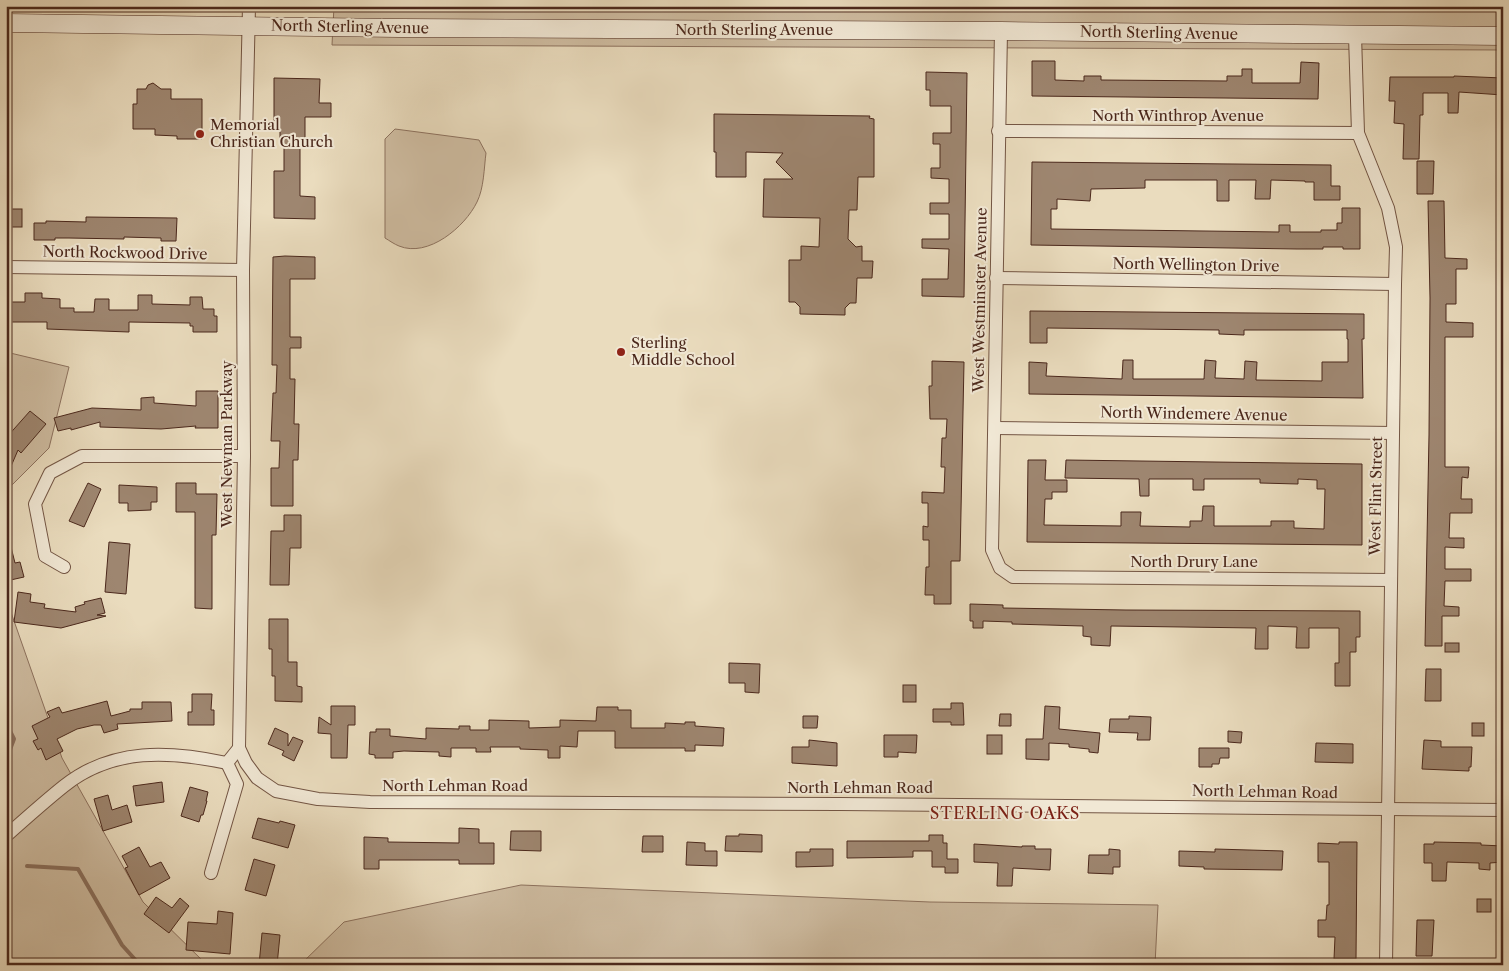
<svg xmlns="http://www.w3.org/2000/svg" width="1509" height="971" viewBox="0 0 1509 971" font-family="'Libre Caslon Text',serif">
	<style>
		.green { fill: #cfbda2; stroke: #8d725f }
		.lines { fill: none; stroke-linecap: round; stroke-linejoin: round }
		.stream { stroke: #8a6f5c; stroke-width: 4 }
		.building { fill: #9e8670; stroke: #4b281c }
		.minor-casing { stroke: #735544; stroke-width: 14 }
		.secondary-casing { stroke: #4b281c; stroke-width: 19 }
		.minor { stroke: #f1e8d5; stroke-width: 12 }
		.secondary { stroke: #f1e8d5; stroke-width: 18 }
		.poi-dot { fill: #8f2418; stroke: #f1e8d5; stroke-width: 2 }
		.labels { text-anchor: middle; stroke-width: 4; stroke-linejoin: round; paint-order: stroke }
		.street-label { font-size: 15px; fill: #4b281c; stroke: #f1e8d5 }
		.poi-label { font-size: 15px; fill: #4b281c; stroke: #f1e8d5; text-anchor: start }
		.neighbourhood-label { font-size: 16px; letter-spacing: 1px; fill: #7a1f14; stroke: #f1e8d5 }
	</style>
	<rect width="100%" height="100%" fill="#eadcbe"/>
	<filter id="stains"><feTurbulence type="fractalNoise" baseFrequency=".004" numOctaves="4"/><feColorMatrix values="0 0 0 0 .2 0 0 0 0 .09 0 0 0 0 .02 0 0 0 .5 -.17"/></filter>
	<radialGradient id="worn" r=".72"><stop offset=".6" stop-color="#630" stop-opacity="0"/><stop offset="1" stop-color="#630" stop-opacity=".3"/></radialGradient>
	<!-- green -->
	<g class="green">
		<path d="M334,6H1503V50L332,45Z"/>
		<path d="M395,129L479,140L486,153C484,168 484,188 477,202C465,227 428,258 399,246C394,244 390,241 385,238V139Z"/>
		<path d="M6,352L69,367L49,448L6,491Z"/>
		<path d="M6,598L62,758L143,902L207,965H6Z"/>
		<path d="M521,885L930,902L1158,905L1155,965H300L344,922Z"/>
	</g>
	<g class="lines">
		<!-- stream -->
		<g class="stream">
			<path d="M6,723L14,739L6,760"/>
			<path d="M27,866L78,869L122,945L140,965"/>
		</g>
	</g>
	<!-- building -->
	<g class="building">
		<path d="M1032,61H1055V80L1084,81V76H1101V80L1227,81V76H1242V69H1252V83H1300L1301,62L1319,63L1318,99L1032,96Z"/>
		<path d="M926,72L967,73L964,297L922,296V279H948L949,249L922,248V239H949V214H930V203H949V179L931,178V168H940V144H933V133H951V106H930V90H926Z"/>
		<path d="M1454,76L1503,78V95L1459,92L1458,113H1448V93H1423V115H1420L1419,159H1403L1404,124L1394,123L1395,101H1389L1390,77H1454Z"/>
		<path d="M274,78L320,79L319,103H331V117H305V145H300V196L315,197V219L274,218V171H284V145H280V129L274,128Z"/>
		<path d="M153,83L161,89H171V99H202V139H177V136L155,135V129H133V104H137V89H146L148,85Z"/>
		<path d="M714,114L870,116L869,118L874,119V177H858L857,210H849L848,239L856,247L862,246V261H873L872,278H857L856,303H850L845,308V315L800,314V307L795,302H789V260H801V246L819,247L820,218L763,217L764,179H793L776,162L783,153L746,152V177H716V152H714Z"/>
		<path d="M1417,161H1434L1433,194H1417Z"/>
		<path d="M1032,162L1331,165V186H1340V200H1314V182H1305V181L1271,180L1270,199H1255L1256,180H1229V201H1217V180H1145V188L1091,189L1090,201L1057,199V209H1051V229L1279,232V225H1290V232H1321V230H1337V223H1342V208H1360V249H1343V247H1323V249H1297L1031,245Z"/>
		<path d="M1428,201H1444L1445,258L1467,259V269H1456V304H1446V322L1473,323V337H1445V467H1469L1468,478L1462,477L1461,499H1472V513H1450L1449,538H1464V548L1445,547V569H1471V581H1445L1444,606L1459,607V616H1442V646H1425L1429,435L1430,298Z"/>
		<rect x="6" y="209" width="16" height="18"/>
		<path d="M86,217L177,218L176,241H161V238L124,237V239L69,238H55V240H34V223H46V221L86,222Z"/>
		<path d="M285,256L315,257V279H290V337H301V348H290V379H295L294,424H299L298,460H293V506H271V468H279L280,441H271L273,393H276L277,365H272L273,257Z"/>
		<path d="M25,293H42V298L60,299V308H74V312H94L95,299H109V310H138V295H152V304L190,305V297H202L203,309H214V316H217V332H193V326H190V323L129,322V332L47,329V322H6V302H25Z"/>
		<path d="M1030,311L1364,314V339H1362L1363,398L1029,394V362L1047,363L1046,376L1122,379L1123,360H1133V379H1204L1205,360L1216,361L1215,378L1244,379L1245,361L1257,362L1256,380L1322,381V362H1348V339H1347V330H1244V335L1219,334V330L1047,328V343H1030Z"/>
		<path d="M932,361L964,362L960,561H951V604H934V595H925L926,567H929V540H923V526L928,527V503H922V492L944,493L945,467H941L942,438H946L947,419H930L929,386H932Z"/>
		<path d="M196,391H218V428H195L196,426L161,429L100,427V422L71,430V428L58,431L54,418L92,408L141,410V398L154,397V403L196,406Z"/>
		<path d="M30,411L46,424L21,453L18,450L6,478V438Z"/>
		<path d="M1028,460H1046L1045,480H1067V492H1052V499H1045L1044,525L1121,526V512H1141L1140,526L1190,527V521H1202L1203,506H1214V526H1271V521H1294V528L1324,529L1325,489H1317V480L1298,479V484L1260,483V479H1204V490H1193V479H1149V496H1140L1139,479L1065,478L1066,460L1362,464V545L1027,542Z"/>
		<path d="M88,483L101,489L84,527L69,521Z"/>
		<path d="M176,483H196V494H217L216,535H212V609L195,608V512H176Z"/>
		<path d="M119,485L157,487V502H151V510L128,511V503H119Z"/>
		<path d="M284,515H301V548H290L289,585H270L271,531H284Z"/>
		<path d="M109,542L130,544L126,594L105,592Z"/>
		<path d="M6,543H10L15,563L20,562L24,577L6,581Z"/>
		<path d="M18,592L31,594L30,602L45,604L44,608L76,612L75,607L85,604L84,602L101,598L105,613L97,615L106,616L61,628L14,622Z"/>
		<path d="M970,604L1003,605V608L1126,610L1360,611V637H1356V652H1350V686H1335V663H1339V628H1309V648H1296L1297,627L1268,626V649H1255L1256,628L1111,626L1110,646L1091,645V637L1083,636V626L1012,624V622L983,621V628H973V621H970Z"/>
		<path d="M269,619H288V662H297V686L302,687V702L275,701V676H272V649H269Z"/>
		<rect x="1445" y="643" width="14" height="9"/>
		<path d="M729,663L760,664L759,693L745,692V683H729Z"/>
		<path d="M1426,669H1441V701H1425Z"/>
		<rect x="903" y="685" width="13" height="17"/>
		<path d="M192,694H212L211,710H214V725H188V712H192Z"/>
		<path d="M107,701L111,716L130,711V709H142V702H171L172,721L117,724L118,729L104,733L101,725H94L77,729L57,739L63,751L46,760L41,748L38,750L33,741L38,739L32,726L50,717L47,712L59,707L62,713Z"/>
		<path d="M951,703H963L964,725H951V722H933V709H951Z"/>
		<path d="M331,706H355V725H348L347,758H331V734L318,733L319,717L331,725Z"/>
		<path d="M1045,706L1060,707L1059,729L1100,733L1098,753L1089,752V749L1069,747V744L1049,743V760L1026,759V739H1043Z"/>
		<path d="M597,707H618V710H631V728H665V723L685,724V722H695V726L724,728L723,746L695,745V751H685V748H615V731H578L577,747L560,746V758H548V750L520,749V747H490L491,752H476V748H451V757L439,756V752L404,751L393,752V758H375V755L369,754L370,732H376V729H390V736L426,739V728L459,729V726H470V730H489V720L529,721V728L560,727V720L596,721Z"/>
		<path d="M1000,714H1011V726H999Z"/>
		<path d="M803,716H818L817,728H803Z"/>
		<path d="M1129,716L1151,717L1150,740H1137L1138,733L1109,732L1110,719H1129Z"/>
		<rect x="1472" y="723" width="12" height="13"/>
		<path d="M275,728L288,734V746L293,737L303,741L294,761L282,755L284,751L268,744Z"/>
		<path d="M1228,731L1242,732L1241,743L1228,742Z"/>
		<path d="M884,735H917L916,753L898,752V757H884Z"/>
		<rect x="987" y="735" width="15" height="19"/>
		<path d="M809,740L837,743V766L792,763V747H809Z"/>
		<path d="M1424,740L1441,741V747H1472L1471,767H1469V771L1422,769Z"/>
		<path d="M1316,743L1353,744V763L1315,762Z"/>
		<path d="M1199,748H1229V758H1220L1219,764H1212V767H1199Z"/>
		<path d="M162,782L164,802L136,806L133,786Z"/>
		<path d="M190,787L208,792L206,801H207L203,815H201L199,822L181,816Z"/>
		<path d="M108,795L112,810L127,805L132,822L103,831L94,799Z"/>
		<path d="M258,818L279,823L280,821L295,825L288,848L252,838Z"/>
		<path d="M459,828L479,829V843H494V864H459V860H379V869H364V837L388,838V842L459,843Z"/>
		<path d="M511,831H541V851L510,850Z"/>
		<path d="M739,834L762,835V852L725,851L726,836H739Z"/>
		<path d="M929,835H943V843H947V859H958V873H945V867H932V851H913V857L847,858V841H929Z"/>
		<path d="M643,836H663V852H642Z"/>
		<path d="M687,842L705,843V851H717V866L686,865Z"/>
		<path d="M1339,842H1357L1356,959H1334L1335,937H1318V920H1326L1327,905H1329V862H1318V843L1339,844Z"/>
		<path d="M1434,842L1481,843V845L1503,846V862L1490,863V870L1479,869V863L1447,862L1446,881H1432V863H1424V844H1434Z"/>
		<path d="M974,844L1022,847V846H1035V849H1051L1050,870L1013,868L1012,886H997L998,863L974,862Z"/>
		<path d="M139,847L150,867L161,862L170,878L139,895L125,868L128,867L122,856Z"/>
		<path d="M810,849H833V866L796,867V852H810Z"/>
		<path d="M1109,849L1120,850V867H1113V874L1088,873L1089,855H1109Z"/>
		<path d="M1215,849L1283,851L1282,870L1204,869V867L1179,866V851L1215,852Z"/>
		<path d="M254,859L275,865L266,896L245,890Z"/>
		<path d="M156,897L172,908L180,898L189,906L169,933L144,914Z"/>
		<rect x="1477" y="899" width="14" height="13"/>
		<path d="M218,911L233,913L230,954L186,950L188,922L217,924Z"/>
		<path d="M1417,920H1434L1432,956H1416Z"/>
		<path d="M262,933L280,935L277,965H259Z"/>
	</g>
	<g class="lines">
		<defs>
			<g id="minor">
				<path d="M1001,31L992,550L1000,568L1013,577L1391,580"/>
				<path d="M1355,35L1358,133L1388,208L1396,247L1395,284L1386,965"/>
				<path d="M998,131L1358,133"/>
				<path d="M6,267L243,270"/>
				<path d="M996,278L1395,284"/>
				<path d="M995,428L1393,433"/>
				<path d="M64,567L45,556L35,504L50,473L82,456H244"/>
				<path d="M239,748L246,763L257,778L276,791L318,799L370,802L840,804L1503,810"/>
				<path d="M227,763L239,748L244,456L243,270L249,6"/>
				<path d="M6,836C25,819 44,802 64,786C113,747 170,751 227,763"/>
				<path d="M211,873L237,784L227,763"/>
			</g>
			<path id="secondary" d="M6,23L399,28L1001,31L1503,36"/>
		</defs>
		<!-- minor casing -->
		<use href="#minor" class="minor-casing"/>
		<!-- secondary casing -->
		<use href="#secondary" class="secondary-casing"/>
		<!-- minor -->
		<use href="#minor" class="minor"/>
		<!-- secondary -->
		<use href="#secondary" class="secondary"/>
	</g>
	<!-- markers -->
	<g class="poi-dot">
		<circle cx="200" cy="134" r="5"/>
		<circle cx="621" cy="352" r="5"/>
	</g>
	<g class="labels">
		<!-- street labels -->
		<g class="street-label">
			<text transform="translate(350 27) rotate(1)" y="5">North Sterling Avenue</text>
			<text x="754" y="35">North Sterling Avenue</text>
			<text transform="translate(1159 33) rotate(1)" y="5">North Sterling Avenue</text>
			<text x="1178" y="121">North Winthrop Avenue</text>
			<text transform="translate(125 253) rotate(1)" y="5">North Rockwood Drive</text>
			<text transform="translate(1196 265) rotate(1)" y="5">North Wellington Drive</text>
			<text transform="translate(980 300) rotate(-89)" y="5">West Westminster Avenue</text>
			<text transform="translate(1194 414) rotate(1)" y="5">North Windemere Avenue</text>
			<text transform="translate(227 444) rotate(-90)" y="5">West Newman Parkway</text>
			<text transform="translate(1376 496) rotate(-89)" y="5">West Flint Street</text>
			<text x="1194" y="567">North Drury Lane</text>
			<text x="455" y="791">North Lehman Road</text>
			<text x="860" y="793">North Lehman Road</text>
			<text transform="translate(1265 792) rotate(1)" y="5">North Lehman Road</text>
		</g>
		<!-- poi labels -->
		<g class="poi-label">
			<text x="210" y="130">Memorial<tspan x="210" dy="17">Christian Church</tspan></text>
			<text x="631" y="348">Sterling<tspan x="631" dy="17">Middle School</tspan></text>
		</g>
		<!-- neighbourhood labels -->
		<g class="neighbourhood-label">
			<text x="1005" y="819">STERLING OAKS</text>
		</g>
	</g>
	<!-- margin -->
	<rect width="1509" height="971" fill="none" stroke="#eadcbe" stroke-width="25"/>
	<rect x="8" y="8" width="1494" height="956" fill="none" stroke="#4b281c" stroke-width="2.5"/>
	<rect x="12" y="12" width="1484" height="946" fill="none" stroke="#4b281c"/>
	<rect width="100%" height="100%" filter="url(#stains)"/>
	<rect width="100%" height="100%" fill="url(#worn)"/>
</svg>
